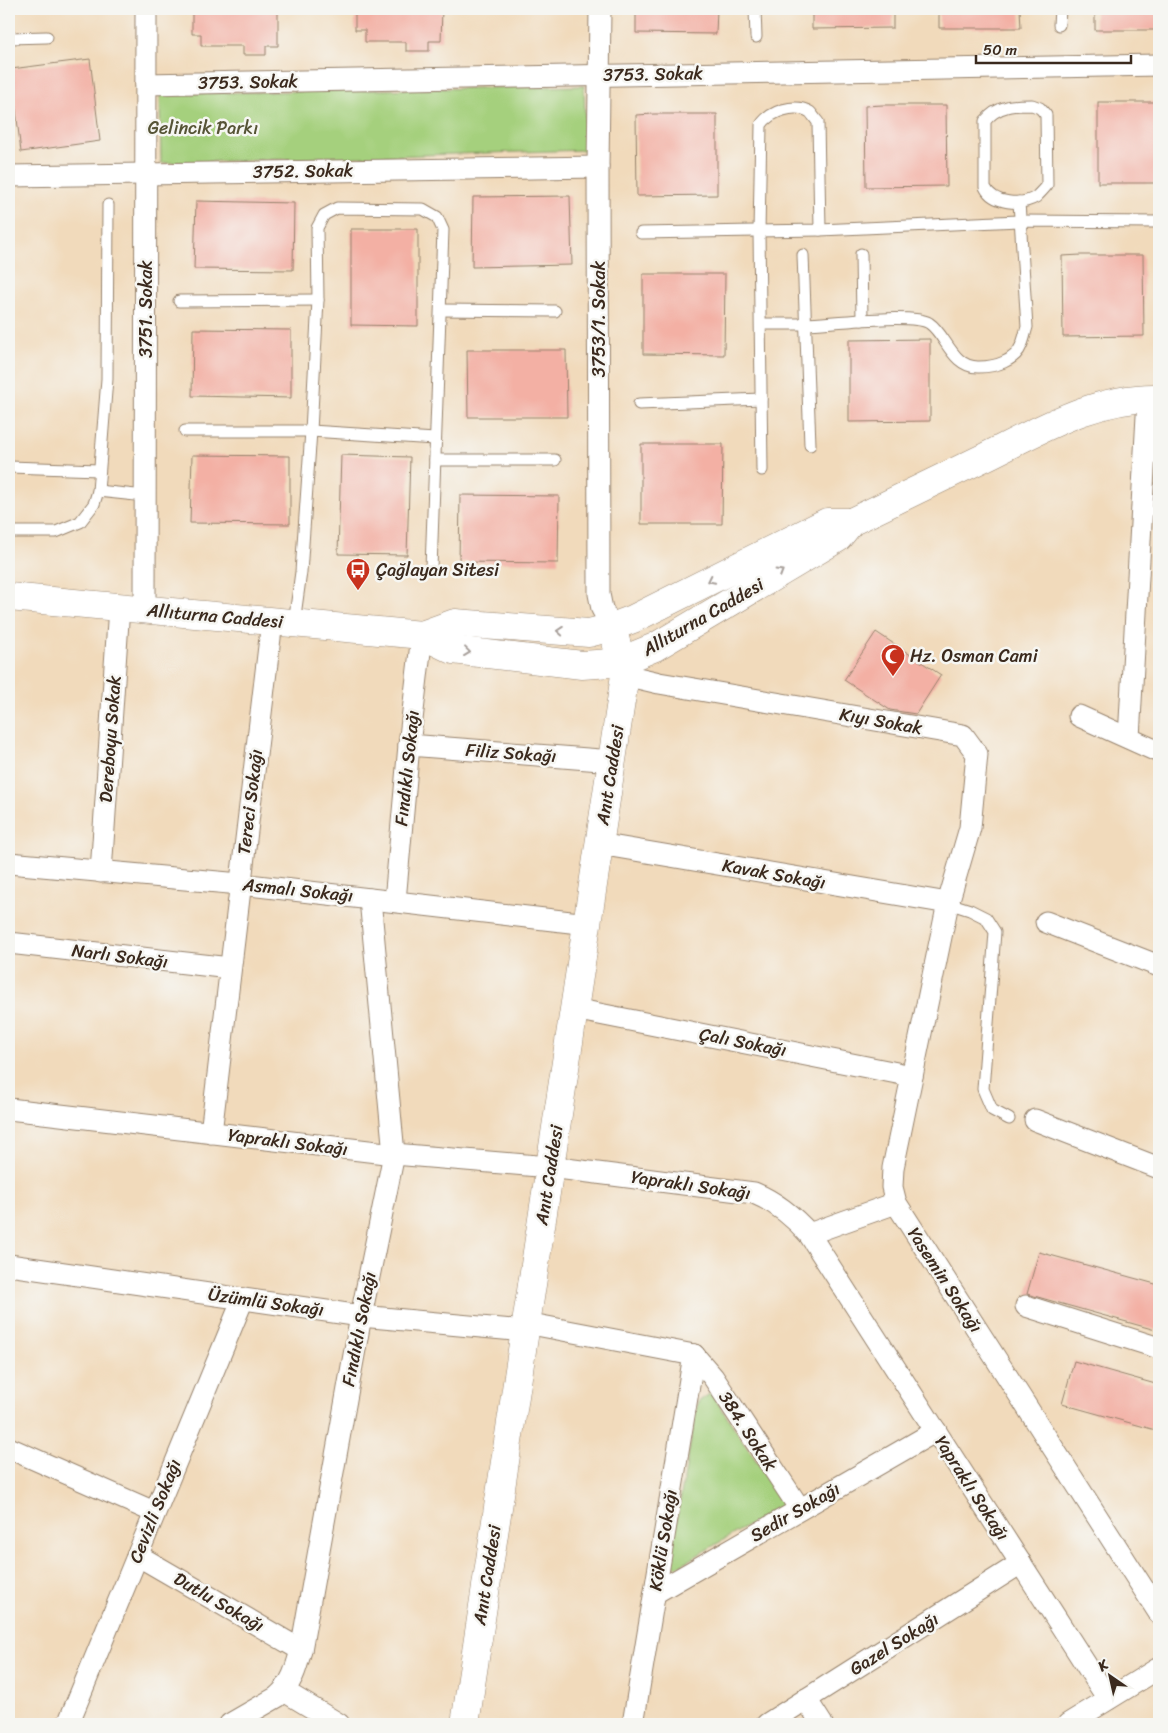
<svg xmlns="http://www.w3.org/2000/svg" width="1168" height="1733" viewBox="0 0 1168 1733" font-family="Sriracha,sans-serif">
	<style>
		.green { fill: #a5d07d; stroke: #707d4e }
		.building { fill: #f3b0a4 }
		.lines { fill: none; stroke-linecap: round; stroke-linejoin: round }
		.service-casing { stroke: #96826c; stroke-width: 13 }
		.minor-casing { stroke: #96826c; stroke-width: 23 }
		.secondary-casing { stroke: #96826c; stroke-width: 29 }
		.service { stroke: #fff; stroke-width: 11 }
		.minor { stroke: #fff; stroke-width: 21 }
		.secondary { stroke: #fff; stroke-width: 28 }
		.oneway { stroke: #a79f9a }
		.labels { text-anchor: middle; stroke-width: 5; stroke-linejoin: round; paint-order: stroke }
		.street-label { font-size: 18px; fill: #3b2a1e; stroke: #f6f6f2 }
		.park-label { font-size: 18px; fill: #565436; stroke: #f6f6f2 }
		.poi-label { font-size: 18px; fill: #3b2a1e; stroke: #f6f6f2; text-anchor: start }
	</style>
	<rect width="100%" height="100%" fill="#f6f6f2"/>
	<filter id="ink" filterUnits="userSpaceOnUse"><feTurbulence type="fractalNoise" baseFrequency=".02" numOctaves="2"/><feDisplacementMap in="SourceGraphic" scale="10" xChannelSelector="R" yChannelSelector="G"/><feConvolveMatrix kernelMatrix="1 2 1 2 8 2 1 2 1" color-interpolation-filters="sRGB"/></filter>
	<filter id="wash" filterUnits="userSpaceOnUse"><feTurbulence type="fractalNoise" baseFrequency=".0096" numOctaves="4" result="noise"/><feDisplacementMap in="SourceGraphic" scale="20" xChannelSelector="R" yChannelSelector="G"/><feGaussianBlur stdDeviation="1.12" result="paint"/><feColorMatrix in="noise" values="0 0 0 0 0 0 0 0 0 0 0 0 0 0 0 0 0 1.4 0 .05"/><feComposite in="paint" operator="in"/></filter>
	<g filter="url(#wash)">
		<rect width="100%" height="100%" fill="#f1dabb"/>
		<!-- green -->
		<g class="green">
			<path d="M584,86L586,150L161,163L160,94Z"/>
			<path d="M711,1393L785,1504L677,1567L669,1561L698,1402Z"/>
		</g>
		<g id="blocks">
			<!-- building -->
			<g class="building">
				<path d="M201,9H278V46H266V55H243V46H201V34H192V11H201Z"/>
				<path d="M355,9H442L441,41H429V51H406V42H365V30H355Z"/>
				<path d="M636,9H717L716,34L636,33Z"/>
				<path d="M812,9H893V28L812,29Z"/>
				<path d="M939,9H1020L1021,28H939Z"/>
				<rect x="1095" y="9" width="64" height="21"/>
				<path d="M90,59L100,141L21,152L11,69Z"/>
				<rect x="1098" y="102" width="61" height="81"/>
				<path d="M883,105H946L947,186L866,187L865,106Z"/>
				<path d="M654,114H717V195L637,196L636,115Z"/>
				<path d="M570,196L572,265L472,267L473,197Z"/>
				<path d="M196,201L294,203L293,270L194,269Z"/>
				<path d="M351,229H418V326L351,325Z"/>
				<path d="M1081,255H1143L1144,336L1063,337L1062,256Z"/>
				<path d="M643,274H725L724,355L643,354Z"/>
				<path d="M193,329L291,330V398L192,396Z"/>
				<path d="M930,339V421L849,422V340Z"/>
				<path d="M467,350H566L567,417H468Z"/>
				<path d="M641,444H723L722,524H641Z"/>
				<path d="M192,455L290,456V524L190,523Z"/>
				<path d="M341,455L410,457L407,555L338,554Z"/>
				<path d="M460,495L559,496L558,563L459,562Z"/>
				<path d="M876,632L941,675L916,714L890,710L844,680Z"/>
				<path d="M1039,1252L1159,1285V1331L1027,1294Z"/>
				<path d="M1074,1361L1159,1385V1431L1062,1404Z"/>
			</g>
		</g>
	</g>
	<g filter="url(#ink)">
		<use href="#blocks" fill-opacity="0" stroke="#96826c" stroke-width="1"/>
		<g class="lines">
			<defs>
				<g id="service">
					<path d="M755,9L756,37"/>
					<path d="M1059,25L1060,9"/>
					<path d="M9,38L47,37"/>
					<path d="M1032,105L1040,108L1046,115L1047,185C1044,189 1040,193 1036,197C1021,206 993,204 985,187V121C998,105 1014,105 1032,105Z"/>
					<path d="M641,233L820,230L1019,221L1159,222"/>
					<path d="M861,254L862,320"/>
					<path d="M803,255L810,445"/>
					<path d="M179,301L318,300"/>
					<path d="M442,310L555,311"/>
					<path d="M761,324C776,324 792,324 807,324C831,323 912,313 929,323C946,334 952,368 979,367C995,367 1015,361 1021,346C1024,340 1025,333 1027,327L1019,202"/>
					<path d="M639,404L761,399"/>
					<path d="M185,431H311L435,439"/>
					<path d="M435,460H555"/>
					<path d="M9,467L99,470"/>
					<path d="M762,470L759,232L761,125C770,111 795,103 810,112C813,115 815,119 818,122L820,230"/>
					<path d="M98,491L145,496"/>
					<path d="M9,532H56L80,522L94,504L98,491L107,379L108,205"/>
					<path d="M294,623L301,572L311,431L318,300L317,228L324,215L337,208L423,209L437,217L443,230L431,569"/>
					<path d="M948,903L970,910L986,918L995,932L983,1089L992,1110L1009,1119"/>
				</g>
				<g id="minor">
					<path d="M600,9L598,167L599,594L602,609L612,627"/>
					<path d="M146,84L1159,65"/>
					<path d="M9,176L598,167"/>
					<path d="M145,609L146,9"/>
					<path d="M625,675L659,683L963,735L977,754L970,828L948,903L893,1168L892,1187L896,1203L1159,1613"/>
					<path d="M1079,716L1159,752"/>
					<path d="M1129,738L1148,398"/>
					<path d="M409,745L613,761"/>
					<path d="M599,844L948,903"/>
					<path d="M9,863L240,884L588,924"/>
					<path d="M101,872L119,607"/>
					<path d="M395,901L409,745L422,635"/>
					<path d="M1046,922L1159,966"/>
					<path d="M9,943L230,968"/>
					<path d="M574,1009L912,1076"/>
					<path d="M9,1109L394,1154L550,1167L754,1193C776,1202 793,1216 809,1234L1108,1699"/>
					<path d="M1035,1120L1159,1168"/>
					<path d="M211,1133L272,621"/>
					<path d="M809,1234L896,1203"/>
					<path d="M9,1265L361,1316L525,1331"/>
					<path d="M1026,1306L1159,1348"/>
					<path d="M526,1323L694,1355"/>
					<path d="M694,1355L713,1377L800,1509"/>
					<path d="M9,1448L154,1512"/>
					<path d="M137,1555L301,1650"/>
					<path d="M655,1593L936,1431"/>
					<path d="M284,1691L339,1724"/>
					<path d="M806,1699L822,1724"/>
					<path d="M68,1724L243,1299"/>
					<path d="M230,1724L277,1697C292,1684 296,1669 301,1650L361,1316L394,1154L370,899"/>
					<path d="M633,1724L694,1355"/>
					<path d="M767,1724L1021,1563"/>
					<path d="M1068,1724L1159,1668"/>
				</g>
				<g id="secondary">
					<path d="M9,597L422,635L453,650L582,665L611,663L626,659L655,647L838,538L851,522C896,500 940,479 985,457C1040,430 1096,396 1159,398"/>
					<path d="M422,635L455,623L589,633L612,627L633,619L827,522H851"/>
					<path d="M465,1724L625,675L612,627"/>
				</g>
			</defs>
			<!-- service casing -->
			<use href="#service" class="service-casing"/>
			<!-- minor casing -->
			<use href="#minor" class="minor-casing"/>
			<!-- secondary casing -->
			<use href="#secondary" class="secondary-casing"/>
			<!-- service -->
			<use href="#service" class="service"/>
			<!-- minor -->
			<use href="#minor" class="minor"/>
			<!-- secondary -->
			<use href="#secondary" class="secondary"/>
		</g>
		<!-- one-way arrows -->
		<defs><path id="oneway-chevron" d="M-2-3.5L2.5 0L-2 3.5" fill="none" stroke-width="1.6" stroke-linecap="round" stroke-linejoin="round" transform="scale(1.25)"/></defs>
		<g class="oneway">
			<use href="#oneway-chevron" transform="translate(780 572) rotate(-31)"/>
			<use href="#oneway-chevron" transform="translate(711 580) rotate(154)"/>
			<use href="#oneway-chevron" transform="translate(560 631) rotate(-176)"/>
			<use href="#oneway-chevron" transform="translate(467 652) rotate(7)"/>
		</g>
	</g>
	<!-- icons -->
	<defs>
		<symbol id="bus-pin" viewBox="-11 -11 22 30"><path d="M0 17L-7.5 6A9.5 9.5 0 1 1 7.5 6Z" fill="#c8321e" stroke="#f6f6f2"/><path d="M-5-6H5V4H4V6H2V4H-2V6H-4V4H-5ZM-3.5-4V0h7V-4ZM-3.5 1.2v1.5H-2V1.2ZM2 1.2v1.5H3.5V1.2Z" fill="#fff"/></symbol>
		<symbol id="mosque-pin" viewBox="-11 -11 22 30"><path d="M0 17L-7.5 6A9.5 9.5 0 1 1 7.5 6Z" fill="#c8321e" stroke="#f6f6f2"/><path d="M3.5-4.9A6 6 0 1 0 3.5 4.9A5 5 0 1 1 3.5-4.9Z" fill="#fff"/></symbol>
	</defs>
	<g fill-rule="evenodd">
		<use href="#bus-pin" x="344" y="556" width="28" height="38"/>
		<use href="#mosque-pin" x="879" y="642" width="28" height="38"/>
	</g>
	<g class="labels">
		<!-- street labels -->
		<g class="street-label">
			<text transform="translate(653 74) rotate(-1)" y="6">3753. Sokak</text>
			<text transform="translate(248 82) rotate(-1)" y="6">3753. Sokak</text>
			<text transform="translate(303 171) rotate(-1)" y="6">3752. Sokak</text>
			<text transform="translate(146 309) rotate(-90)" y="6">3751. Sokak</text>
			<text transform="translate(599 319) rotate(-90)" y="6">3753/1. Sokak</text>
			<text transform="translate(215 616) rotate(5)" y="6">Allıturna Caddesi</text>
			<text transform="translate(703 617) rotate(-30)" y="6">Allıturna Caddesi</text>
			<text transform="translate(881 721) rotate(10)" y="6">Kıyı Sokak</text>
			<text transform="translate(110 739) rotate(-86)" y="6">Dereboyu Sokak</text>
			<text transform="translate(511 753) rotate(4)" y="6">Filiz Sokağı</text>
			<text transform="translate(407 768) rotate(-84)" y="6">Fındıklı Sokağı</text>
			<text transform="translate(610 775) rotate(-81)" y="6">Anıt Caddesi</text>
			<text transform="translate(250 802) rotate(-83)" y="6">Tereci Sokağı</text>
			<text transform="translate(774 874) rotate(10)" y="6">Kavak Sokağı</text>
			<text transform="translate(298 890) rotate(6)" y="6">Asmalı Sokağı</text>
			<text transform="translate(120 956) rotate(7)" y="6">Narlı Sokağı</text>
			<text transform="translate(743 1042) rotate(11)" y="6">Çalı Sokağı</text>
			<text transform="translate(288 1142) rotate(7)" y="6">Yapraklı Sokağı</text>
			<text transform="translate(549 1175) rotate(-81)" y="6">Anıt Caddesi</text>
			<text transform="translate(691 1185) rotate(8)" y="6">Yapraklı Sokağı</text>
			<text transform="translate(945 1280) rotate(57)" y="6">Yasemin Sokağı</text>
			<text transform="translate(266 1302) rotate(8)" y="6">Üzümlü Sokağı</text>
			<text transform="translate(359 1329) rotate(-79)" y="6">Fındıklı Sokağı</text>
			<text transform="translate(748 1431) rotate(57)" y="6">384. Sokak</text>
			<text transform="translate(972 1488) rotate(57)" y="6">Yapraklı Sokağı</text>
			<text transform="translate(155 1511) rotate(-68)" y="6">Cevizli Sokağı</text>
			<text transform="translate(795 1512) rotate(-30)" y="6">Sedir Sokağı</text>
			<text transform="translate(663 1540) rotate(-81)" y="6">Köklü Sokağı</text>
			<text transform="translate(487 1575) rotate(-81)" y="6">Anıt Caddesi</text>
			<text transform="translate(219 1602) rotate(30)" y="6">Dutlu Sokağı</text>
			<text transform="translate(894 1644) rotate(-32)" y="6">Gazel Sokağı</text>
		</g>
		<!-- park labels -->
		<g class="park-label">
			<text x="203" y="134">Gelincik Parkı</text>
		</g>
		<!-- poi labels -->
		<g class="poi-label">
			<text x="376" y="576">Çağlayan Sitesi</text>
			<text x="910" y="662">Hz. Osman Cami</text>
		</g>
	</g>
	<!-- margin -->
	<rect width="1168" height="1733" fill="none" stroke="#f6f6f2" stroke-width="30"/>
	<!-- north arrow -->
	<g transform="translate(1110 1676) rotate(326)" stroke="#f6f6f2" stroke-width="4" paint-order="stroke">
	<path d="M0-4L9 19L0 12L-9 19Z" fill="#3b2a1e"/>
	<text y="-8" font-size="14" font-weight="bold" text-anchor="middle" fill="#3b2a1e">K</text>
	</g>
	<!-- scale -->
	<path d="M976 55v8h155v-8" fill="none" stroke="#3b2a1e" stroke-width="2.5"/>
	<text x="983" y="55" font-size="15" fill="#3b2a1e" stroke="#f6f6f2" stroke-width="4" paint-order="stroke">50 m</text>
</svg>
